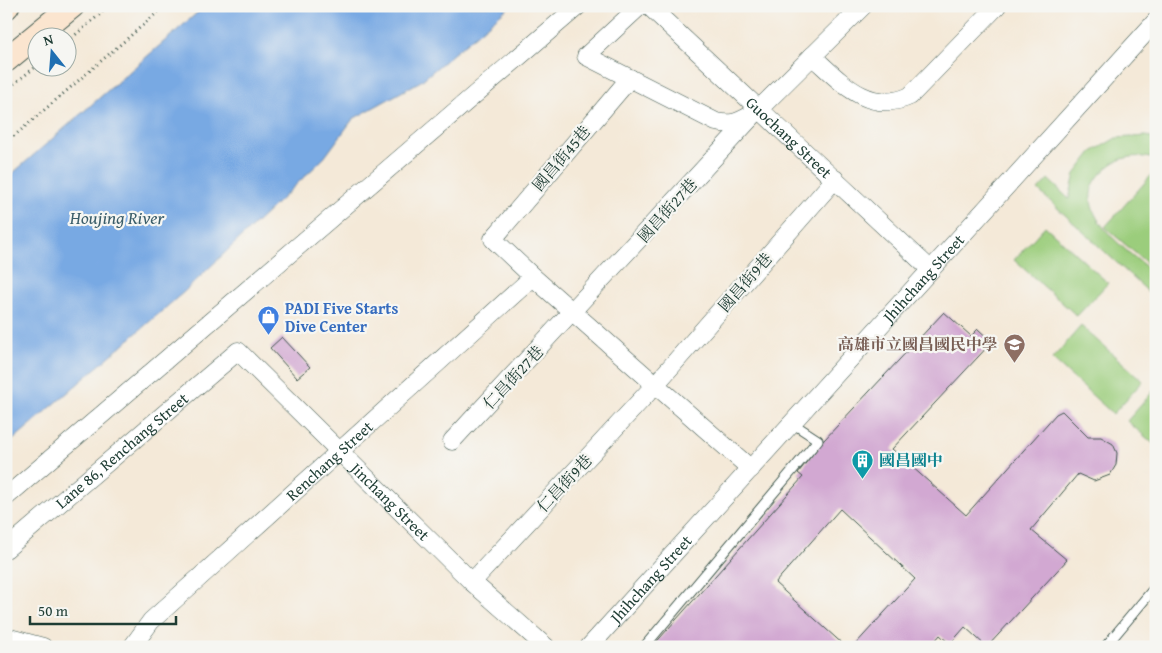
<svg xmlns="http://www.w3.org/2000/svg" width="1162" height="653" viewBox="0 0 1162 653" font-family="'Gentium Book Plus','Noto Serif TC',serif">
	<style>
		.green { fill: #9bcd7c; stroke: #5d8558 }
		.water { fill: #78a9e3; stroke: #4c738c }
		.building { fill: #d2a8d2 }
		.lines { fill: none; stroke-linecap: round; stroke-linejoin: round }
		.lane-casing { stroke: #3f574d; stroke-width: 11 }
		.street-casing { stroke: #3f574d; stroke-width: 19 }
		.secondary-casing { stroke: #3f574d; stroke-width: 26 }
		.path { stroke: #3f574d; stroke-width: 3; stroke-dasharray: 1 4; stroke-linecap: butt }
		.lane { stroke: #fff; stroke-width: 9 }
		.street { stroke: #fff; stroke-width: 18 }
		.secondary { stroke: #fbe5cf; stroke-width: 24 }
		.labels { text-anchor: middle; stroke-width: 4.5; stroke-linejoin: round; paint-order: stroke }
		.street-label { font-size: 16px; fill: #1f3d34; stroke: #f6f6f2 }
		.shop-label { font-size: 16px; font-weight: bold; fill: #366cbe; stroke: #f6f6f2; text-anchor: start }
		.education-label { font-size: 16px; font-weight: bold; fill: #785e54; stroke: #f6f6f2; text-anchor: end }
		.culture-label { font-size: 16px; font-weight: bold; fill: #0d838f; stroke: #f6f6f2; text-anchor: start }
		.water-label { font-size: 18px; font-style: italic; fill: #3a5d69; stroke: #f6f6f2 }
	</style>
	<rect width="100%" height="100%" fill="#f6f6f2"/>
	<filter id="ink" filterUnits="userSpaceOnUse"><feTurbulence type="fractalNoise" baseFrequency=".02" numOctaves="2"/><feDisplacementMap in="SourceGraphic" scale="10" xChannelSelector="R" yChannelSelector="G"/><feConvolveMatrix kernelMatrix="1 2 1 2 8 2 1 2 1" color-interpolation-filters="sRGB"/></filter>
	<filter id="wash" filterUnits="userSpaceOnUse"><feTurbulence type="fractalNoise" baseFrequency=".0096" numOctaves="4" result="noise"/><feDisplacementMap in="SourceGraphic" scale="20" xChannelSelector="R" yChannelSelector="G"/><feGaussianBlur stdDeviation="1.12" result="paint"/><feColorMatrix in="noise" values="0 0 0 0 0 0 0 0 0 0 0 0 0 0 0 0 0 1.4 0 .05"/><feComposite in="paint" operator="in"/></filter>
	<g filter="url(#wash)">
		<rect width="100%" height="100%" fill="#f4e9d8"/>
		<!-- green -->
		<g class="green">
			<path d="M1146,136L1156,138V160C1143,154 1123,156 1112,164C1056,204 1125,248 1156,275V299L1038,190L1048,179L1069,199L1075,174L1092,152L1116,138Z"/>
			<path d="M1156,170V271L1105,227Z"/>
			<path d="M1045,226L1108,283L1077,316L1014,260Z"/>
			<path d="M1081,326L1143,381L1113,414L1052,359Z"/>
			<path d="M1156,388V446L1127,421Z"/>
		</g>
		<!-- water -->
		<path class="water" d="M205,6H510L421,81L353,119L324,158L185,291L6,446V179Z"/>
		<g id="blocks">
			<!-- building -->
			<g class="building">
				<path d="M944,312L971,336L978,329L992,342L892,449L966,515L1056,414L1062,411L1088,437H1101L1113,444L1117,453L1116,465L1110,475L1094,481L1078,474L1031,530L1067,560L987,647L965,627L950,644L940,635L930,647H853L915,579L840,509L775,583L846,647H652L803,477L798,473L824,440Z"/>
				<path d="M282,337L310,367L297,378L270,348Z"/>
			</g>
		</g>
	</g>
	<g filter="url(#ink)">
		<use href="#blocks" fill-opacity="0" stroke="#3f574d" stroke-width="1"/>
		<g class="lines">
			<defs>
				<g id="lane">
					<path d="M644,647L818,440L792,423"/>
					<path d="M1105,647L1156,586"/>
				</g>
				<g id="street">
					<path d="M640,6L586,56L716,122C730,125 737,123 749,116"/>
					<path id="s1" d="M649,6L931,270"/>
					<path d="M812,56C841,82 869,115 910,96L997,6"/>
					<path d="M630,78L493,239L533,277L751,469"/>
					<path d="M452,441L760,108L863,6"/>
					<path d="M6,497L578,6"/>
					<path id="s2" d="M6,549L238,351L472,582L546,647"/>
					<path d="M472,582L655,385L835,179"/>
					<path d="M6,637L43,647"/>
					<path id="s3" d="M132,647L151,621L533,277"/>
					<path id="s4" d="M589,647L1156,21"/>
				</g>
				<g id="secondary">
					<path d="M6,7L7,6"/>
					<path d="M6,60L72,6"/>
				</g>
			</defs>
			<!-- lane casing -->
			<use href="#lane" class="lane-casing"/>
			<!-- street casing -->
			<use href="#street" class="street-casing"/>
			<!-- secondary casing -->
			<use href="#secondary" class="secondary-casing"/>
			<!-- path -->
			<g class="path">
				<path d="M68,41L110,6"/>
				<path d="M6,90L38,65"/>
				<path d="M6,143L165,6"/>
			</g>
			<!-- lane -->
			<use href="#lane" class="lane"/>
			<!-- street -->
			<use href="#street" class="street"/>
			<!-- secondary -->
			<use href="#secondary" class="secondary"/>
		</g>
	</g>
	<!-- icons -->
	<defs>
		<symbol id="shop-pin" viewBox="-11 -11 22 30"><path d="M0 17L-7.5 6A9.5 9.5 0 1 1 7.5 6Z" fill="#3f7fe0" stroke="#f6f6f2"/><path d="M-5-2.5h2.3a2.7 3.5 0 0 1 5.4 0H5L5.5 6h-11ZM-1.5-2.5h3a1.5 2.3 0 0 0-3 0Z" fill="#fff"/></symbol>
		<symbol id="school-pin" viewBox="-11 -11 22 30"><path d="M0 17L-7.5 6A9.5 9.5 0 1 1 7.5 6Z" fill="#8d6e63" stroke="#f6f6f2"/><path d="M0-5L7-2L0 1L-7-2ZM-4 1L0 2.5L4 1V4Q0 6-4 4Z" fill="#fff"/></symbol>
		<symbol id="building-pin" viewBox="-11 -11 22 30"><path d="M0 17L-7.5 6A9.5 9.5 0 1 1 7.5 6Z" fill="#0f9aa8" stroke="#f6f6f2"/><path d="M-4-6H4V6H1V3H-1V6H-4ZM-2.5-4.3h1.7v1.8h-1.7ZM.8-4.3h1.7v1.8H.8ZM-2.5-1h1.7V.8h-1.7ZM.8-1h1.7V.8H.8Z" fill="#fff"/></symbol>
	</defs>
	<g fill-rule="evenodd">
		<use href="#shop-pin" x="256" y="304" width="25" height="34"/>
		<use href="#school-pin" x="1002" y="332" width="25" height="34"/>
		<use href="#building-pin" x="850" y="448" width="25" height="34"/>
	</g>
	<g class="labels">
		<!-- street labels -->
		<g class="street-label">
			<text dy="6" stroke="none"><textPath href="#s1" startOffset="192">Guochang Street</textPath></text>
			<text transform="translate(561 158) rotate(-50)" y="6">國昌街45巷</text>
			<text transform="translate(667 210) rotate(-48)" y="6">國昌街27巷</text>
			<text dy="6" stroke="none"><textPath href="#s4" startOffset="498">Jhihchang Street</textPath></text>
			<text transform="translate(745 282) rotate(-49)" y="6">國昌街9巷</text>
			<text transform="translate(513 377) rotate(-47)" y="6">仁昌街27巷</text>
			<text dy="6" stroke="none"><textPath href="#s2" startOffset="152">Lane 86, Renchang Street</textPath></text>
			<text dy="6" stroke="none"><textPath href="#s3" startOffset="272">Renchang Street</textPath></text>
			<text transform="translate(564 483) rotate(-47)" y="6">仁昌街9巷</text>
			<text dy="6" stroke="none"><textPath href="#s2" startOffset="519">Jinchang Street</textPath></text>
			<text dy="6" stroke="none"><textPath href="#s4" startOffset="92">Jhihchang Street</textPath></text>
		</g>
		<!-- shop labels -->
		<g class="shop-label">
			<text x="285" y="314">PADI Five Starts<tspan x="285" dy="18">Dive Center</tspan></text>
		</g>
		<!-- education labels -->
		<g class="education-label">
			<text x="998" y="350">高雄市立國昌國民中學</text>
		</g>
		<!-- culture labels -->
		<g class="culture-label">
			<text x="879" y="466">國昌國中</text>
		</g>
		<!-- water labels -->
		<g class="water-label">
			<text x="117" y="224">Houjing River</text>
		</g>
	</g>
	<!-- margin -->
	<rect width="1162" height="653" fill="none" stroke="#f6f6f2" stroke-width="25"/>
	<!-- north arrow -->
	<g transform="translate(52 52) rotate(343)"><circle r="24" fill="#f6f6f2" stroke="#a0aca6"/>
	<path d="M0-4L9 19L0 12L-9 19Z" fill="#1f6fb2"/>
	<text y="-8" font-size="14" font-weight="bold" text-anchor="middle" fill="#1f3d34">N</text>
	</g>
	<!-- scale -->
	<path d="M30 616v8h146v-8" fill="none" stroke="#1f3d34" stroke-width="2.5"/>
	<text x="38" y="616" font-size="15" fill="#1f3d34" stroke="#f6f6f2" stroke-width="4" paint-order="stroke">50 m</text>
</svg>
